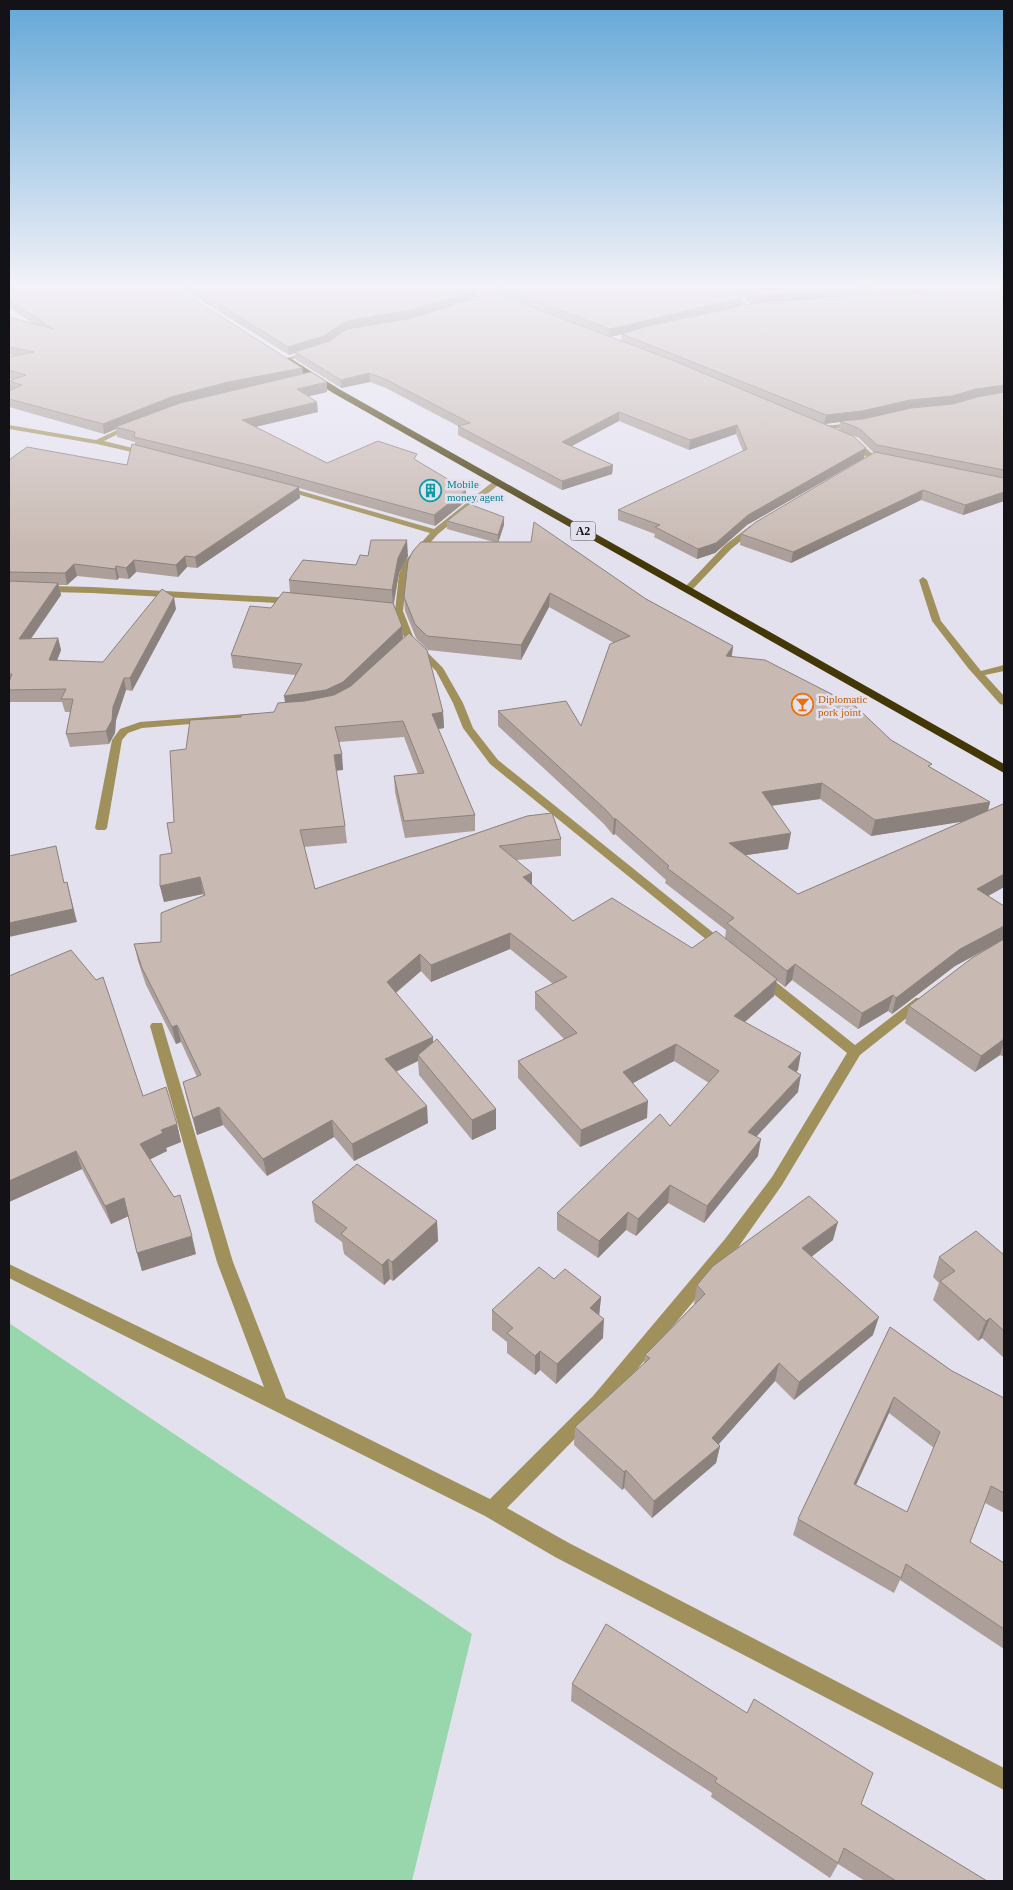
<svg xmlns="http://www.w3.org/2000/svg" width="1013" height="1890" viewBox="0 0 1013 1890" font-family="Georgia,serif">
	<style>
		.green { fill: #98d7ab }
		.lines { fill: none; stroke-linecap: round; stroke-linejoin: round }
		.minor { fill: #a0915c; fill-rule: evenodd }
		.highway { fill: #433706; fill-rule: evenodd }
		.wall { fill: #ac9f99; fill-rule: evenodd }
		.shaded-wall { fill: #8c827d }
		.building { fill: #c8b9b2; stroke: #8c827d; fill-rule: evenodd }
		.labels { text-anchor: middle; stroke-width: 5; stroke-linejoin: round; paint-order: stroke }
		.far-culture-label { font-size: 11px; fill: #0d838f; stroke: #e4e1ef; text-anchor: start }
		.far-food-label { font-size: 11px; fill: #c56008; stroke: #e4e1ef; text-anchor: start }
		.shield { fill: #e4e1ef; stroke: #525057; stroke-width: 1 }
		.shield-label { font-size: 12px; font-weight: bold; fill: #131216 }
	</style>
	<rect width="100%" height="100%" fill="#e4e1ef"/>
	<!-- green -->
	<path class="green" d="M9,1323L472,1634L412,1881H9Z"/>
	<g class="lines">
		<!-- minor -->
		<g class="minor">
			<path d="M460,285H468L502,300L497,301Z"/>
			<path d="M714,285H720L753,308L748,309Z"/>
			<path d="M869,285H875L873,299L857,300V298L868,297Z"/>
			<path d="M313,350L315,353L286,361L283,359Z"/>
			<path d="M855,423L858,425L857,426L822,430L818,428L822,426Z"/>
			<path d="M130,424L133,426L132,427L104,441L149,452V456L97,444L9,429V425L96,440Z"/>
			<path d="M849,439H855L875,456V460L857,465V461L867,457L849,443Z"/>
			<path d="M495,480L502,482L438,534L412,563L407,574L403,611L414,639L443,668L463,703L473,728L498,760L726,943L728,946L726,949H718L490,764L463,728L453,703L436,671L405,640L395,611L399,574L404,562L430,533L280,489L287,487L434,529Z"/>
			<path d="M750,526L757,528L731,549L691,591H685V587L725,545Z"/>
			<path d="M923,577L927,580L941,621L981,671L1004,665V671L985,675L1004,696V705L1000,704L968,668L932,621L919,580Z"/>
			<path d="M9,585L92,587L294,598L298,601L294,604L92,593L9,591Z"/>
			<path d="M258,713L262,714V718L142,728L128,733L122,740L107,828L105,830H97L95,828L112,740L120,729L140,722Z"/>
			<path d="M761,973L766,974L855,1045L916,998H926L928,1001L860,1055L782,1185L737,1249L605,1408L507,1508L569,1543L1004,1768V1790L555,1557L485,1516L9,1278V1264L264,1387L217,1262L150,1026L152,1023H162L233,1262L286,1398L490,1499L593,1396L725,1239L772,1177L847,1053L756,980L755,977Z"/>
		</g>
		<!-- highway -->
		<path class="highway" d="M284,358H290L339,389L1004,764V773L333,393L284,362Z"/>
	</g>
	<!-- wall -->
	<g class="wall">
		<path d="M9,285L302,368L303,374L327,392L308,396L318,412L255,427L327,463L417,461L466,501L435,526L299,488L300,498L197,568L187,567L178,577L136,572L129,579L119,578L117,580L77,576L67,585H59L61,595L31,639L58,638L61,650L57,661L103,662L176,609L132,691L126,690L116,720L115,733L109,744L70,747L66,734L70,712H65L62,702H9V460L127,465L135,445V442L117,437L116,429L104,434L9,407V391L10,390L9,381L13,380L9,378V357L15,356L9,355V317L34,324L9,307ZM248,387L205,398L230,391Z"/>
		<path d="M176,285H473L476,290L477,297L509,299L474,285H723L741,298V306L751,304L724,285H868L866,294H876V285H1004V501L963,515L921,500L791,563L740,545L741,534L874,453L859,438L839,430L840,422L824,424L866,448L864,458L747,525L715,553L697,559L654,537L655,534L618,520V510L743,451L736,434L689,450L619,421L572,446L613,465L612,474L562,490L458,435V426L386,388L370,382L341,388L296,360L295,353L289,355ZM971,291L993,292L887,294ZM622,334L621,341L610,337L623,334Z"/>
		<path d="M447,521L504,525L498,542L646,599L733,646L732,656L891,740L931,768L990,802L988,811L1004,804V887L988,896L1004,906V1057L1000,1055L975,1072L905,1023L909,1006L1002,941L955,966L892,1014L888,1011L858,1029L792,980L785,987L776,980L774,996L745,1022L798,1070L796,1072L798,1092L756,1136L758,1156L704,1223L668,1203L636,1236L626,1230L598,1258L557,1230V1213L670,1126L709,1083L674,1061L633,1083L647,1118L580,1147L518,1078V1061L564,1039L535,1009V992L553,984L510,949L431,982L421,971L396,993L433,1043L496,1109V1129L472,1140L419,1075L418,1061L396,1072L428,1123L354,1161L334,1137L267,1176L223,1125L197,1135L187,1099L183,1082L197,1077L181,1042L176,1044L146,985L138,961L134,944L161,942L203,895V894L164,902L160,886L172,853L174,822L186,749L241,717L274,712L285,703L295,675L233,668L231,655L271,608L290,593L289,580L356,565L408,556L399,573L394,604L402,626L403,638L443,712L444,728L438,729L475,815V831L405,838L395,792L394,776L418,774L404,737L339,742L343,770H336L345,826L347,843L304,847L315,889L527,816L561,839V856L517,860L532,885L573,921L692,948L725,938L726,930L665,883L666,880L615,834L613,835L604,824L498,726V711L581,726L614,643L549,607L521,660L428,650L416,638L405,611L404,597L494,542L447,529ZM820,799L871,836L964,821L798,894L746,855L788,849L772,806Z"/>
		<path d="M9,976L143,1096L177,1124L181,1142L166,1148L167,1151L150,1159L196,1254L142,1271L137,1253L128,1216L111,1224L82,1169L9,1202Z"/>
		<path d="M312,1202L437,1221L438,1241L393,1281L390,1279L384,1285L344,1254L342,1242L315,1222Z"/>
		<path d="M833,1240L811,1257L873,1335L794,1400L775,1381L718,1444L720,1446L716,1463L652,1518L624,1488L622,1490L574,1445L575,1427L644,1364L645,1355L695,1304H694L697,1285Z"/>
		<path d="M1004,1255V1358L982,1338L978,1341L933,1300L939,1283L933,1277L939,1257Z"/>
		<path d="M554,1279L601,1297L599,1315L603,1338L556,1384L540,1370L535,1375L507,1353V1342L492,1330V1310Z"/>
		<path d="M890,1327L952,1371L1004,1398V1513L985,1503L970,1542L1004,1563V1649L900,1580L894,1593L793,1535L798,1519ZM889,1413L934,1448L907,1512L856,1485Z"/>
		<path d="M572,1684L861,1804L987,1881H865L838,1864L830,1878L711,1797L712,1793L571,1701Z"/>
	</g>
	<!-- shaded-wall -->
	<g class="shaded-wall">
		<path d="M868,285L866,295L752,304V296Z"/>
		<path d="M476,290L477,298L412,318L353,328L342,332L325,344L295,352V353L289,355L288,347L353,320Z"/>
		<path d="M741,298V306L609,337L610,329Z"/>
		<path d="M302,368L303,376L230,391L173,406L115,427L116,429L104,434L103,424L171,397L228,382Z"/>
		<path d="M369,373L370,382L341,388V380Z"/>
		<path d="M327,382V392L298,399L297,389Z"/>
		<path d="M1004,385V394L950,405L861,420L840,421V422L824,424L826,415L976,389Z"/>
		<path d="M317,402L318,412L243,430L242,420Z"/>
		<path d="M619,412V421L562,451V442Z"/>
		<path d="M737,425L736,434L689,450L690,440Z"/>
		<path d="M866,448L864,458L747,525L715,553L697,559L698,549L748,515Z"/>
		<path d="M613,465L612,474L562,490V481Z"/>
		<path d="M299,487L300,498L197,568L195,557Z"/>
		<path d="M466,490V501L435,526L434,515Z"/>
		<path d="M923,490L921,500L791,563L793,552Z"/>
		<path d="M1004,492V501L963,515L965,505Z"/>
		<path d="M504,517V525L498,543V535Z"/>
		<path d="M407,540L408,556L399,573L393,606L392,590L398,558Z"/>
		<path d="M185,556L187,567L178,577L176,565Z"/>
		<path d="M134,560L136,572L129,579L126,568Z"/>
		<path d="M74,564L77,576L67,585L65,573Z"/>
		<path d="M116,566L119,578L117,580L115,569Z"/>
		<path d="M58,583L61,595L22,651L19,639Z"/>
		<path d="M550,593L549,607L521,660V645Z"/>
		<path d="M174,597L176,609L132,691L130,678Z"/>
		<path d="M402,626L403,638L344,694L286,709L284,696Z"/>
		<path d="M58,638L61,650L52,673L49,660Z"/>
		<path d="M733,646L731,661L726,656Z"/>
		<path d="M124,678L126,690L116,720L115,733L109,744L106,731L113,707Z"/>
		<path d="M443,712L444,728L432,730V714Z"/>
		<path d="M342,754L343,770L335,771L334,755Z"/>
		<path d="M822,783L820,799L760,807L762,792Z"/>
		<path d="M990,802L986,818L871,836L875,820Z"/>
		<path d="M614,819H616L615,834L613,835Z"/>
		<path d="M791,833L788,849L727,858L729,843Z"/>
		<path d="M532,873V890L523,877Z"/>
		<path d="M1004,874V887L972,905L977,889Z"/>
		<path d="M200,877L203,894L164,902L160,886Z"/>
		<path d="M67,882L77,922L9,937V923Z"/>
		<path d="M1004,926V939L955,966L892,1014L896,998L960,949Z"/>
		<path d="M510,933V949L431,982V965Z"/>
		<path d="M420,954L421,971L388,999L387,982Z"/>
		<path d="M795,964L792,980L785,987L787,971Z"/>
		<path d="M777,979L774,996L732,1033L734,1016Z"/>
		<path d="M893,995L888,1011L858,1029L862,1013Z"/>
		<path d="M177,1025L181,1042L176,1044L172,1027Z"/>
		<path d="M433,1037V1054L418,1055V1061L386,1076L385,1059Z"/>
		<path d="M1004,1039V1042L1000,1055L975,1072L981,1056Z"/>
		<path d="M676,1044L674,1061L622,1089L623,1072Z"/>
		<path d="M801,1053L798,1070L784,1084L788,1067Z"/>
		<path d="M801,1075L798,1092L745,1149L748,1132Z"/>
		<path d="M648,1101L647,1118L580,1147L581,1130Z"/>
		<path d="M427,1106L428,1123L354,1161L352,1144Z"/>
		<path d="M219,1107L223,1125L197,1135L193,1118Z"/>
		<path d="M496,1109V1129L472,1140V1120Z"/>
		<path d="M332,1120L334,1137L267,1176L263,1159Z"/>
		<path d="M177,1124L181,1142L166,1148L167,1151L145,1162L140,1144L161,1130Z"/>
		<path d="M761,1139L758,1156L704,1223L707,1206Z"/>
		<path d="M76,1151L82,1169L9,1202V1181Z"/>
		<path d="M670,1185L668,1203L636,1236L638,1219Z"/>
		<path d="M124,1198L129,1216L111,1224L105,1206Z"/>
		<path d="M628,1212L626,1230L598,1258L599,1241Z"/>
		<path d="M437,1221L438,1241L393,1281L392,1262Z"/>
		<path d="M838,1222L833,1240L798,1267L802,1248Z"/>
		<path d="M192,1236L196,1254L142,1271L137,1253Z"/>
		<path d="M388,1259L390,1279L384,1285L382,1265Z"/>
		<path d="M601,1297L599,1317L590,1308Z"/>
		<path d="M879,1317L873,1335L794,1400L799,1382Z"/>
		<path d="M990,1318L982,1338L978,1341L986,1321Z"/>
		<path d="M604,1319L603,1338L556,1384L557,1364Z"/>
		<path d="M540,1351V1370L535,1375V1356Z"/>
		<path d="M779,1363L775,1381L711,1453L720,1446L716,1463L652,1518L654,1501Z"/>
		<path d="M894,1397L889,1413L849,1500L854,1484Z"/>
		<path d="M626,1470L624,1488L622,1490L624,1472Z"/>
	</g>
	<!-- building -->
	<g class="building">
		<path d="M15,285H172L302,368L228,382L171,397L103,424L9,399V391L22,385L9,381L26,375L9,370V357L34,352L9,347V317L53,329L9,300V287Z"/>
		<path d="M188,285H473L475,287L476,290L411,310L353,320L341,324L324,336L288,347Z"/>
		<path d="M495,285H723L741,298L610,329Z"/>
		<path d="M736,285H868V287L752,296Z"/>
		<path d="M877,285H905L877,286Z"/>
		<path d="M486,290L672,360L853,436L866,448L748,515L716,543L698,549L655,527L660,525L618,510L747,449L737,425L690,440L619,412L562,442L613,465L562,481L458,426L470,423L385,379L369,373L341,380L295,352L330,341L347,329L413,318L484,295Z"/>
		<path d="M1004,292V385L976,389L952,396L910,400L862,411L826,415L622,334L648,326L751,304L872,294Z"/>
		<path d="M311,372L327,382L297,389L317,402L242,420L327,463L378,441L417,454L414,459L466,490L434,515L261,468L134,437L135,432L115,427L180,403Z"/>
		<path d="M1004,392V470L877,445L860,429L840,421L863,419L911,408L953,404L977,397Z"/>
		<path d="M132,444L299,487L195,557L185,556L176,565L134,560L126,568L116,566L115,569L74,564L65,573L9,572V460L27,447L127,465Z"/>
		<path d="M875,452L1004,478V492L965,505L923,490L793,552L741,534L756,522Z"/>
		<path d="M469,504L504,517L498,535L447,521Z"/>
		<path d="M534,522L646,599L733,646L726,656L765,660L849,703H852L891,740L932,764L928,766L990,802L875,820L822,783L762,792L791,833L729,843L798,894L1003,804H1004V874L977,889L1004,906V926L960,949L896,998L893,995L862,1013L795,964L787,971L727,923L734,918L667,868L669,866L616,819H614L605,809L498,711L566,701L581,726L610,644L630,636L550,593L521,645L427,636L415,624L404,597L408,561L413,551L421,542H531Z"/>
		<path d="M371,540H407L398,558L392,590L289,580L303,560L356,565L360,555L368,556Z"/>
		<path d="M9,581L58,583L19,639L58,638L49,660L103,662L162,589L174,597L130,678H124L113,707L112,720L106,731L66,734L73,699H61L66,689L9,690V682L12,674H9Z"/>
		<path d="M283,592L393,603L402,626L343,682L326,690L284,696L302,664L231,655L250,606L271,608Z"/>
		<path d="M409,633L427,650L443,712L432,714L475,815L404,821L394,776L424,773L403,721L335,727L342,754L334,755L345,826L300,830L315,889L527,816L552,813L561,839L499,846L532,873L523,877L573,921L612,898L692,948L716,931L777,979L734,1016L801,1053L788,1067L801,1075L748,1132L761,1139L707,1206L670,1185L638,1219L628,1212L599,1241L557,1213L660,1114L670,1126L719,1071L676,1044L623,1072L648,1101L581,1130L518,1061L577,1033L535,992L567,977L510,933L431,965L420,954L387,982L433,1037L385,1059L427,1106L352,1144L332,1120L263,1159L219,1107L193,1118L183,1082L201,1075L177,1025L172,1027L142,968L134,944L161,942V913L205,895L200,877L160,886V855L172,853L167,823L174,822L170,751L186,749L190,720L241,717V715L274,712L278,703L305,701L334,695L351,686Z"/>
		<path d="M56,846L64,883L67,882L73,909L9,923V856Z"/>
		<path d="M1004,939V1039L981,1056L909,1006L972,958Z"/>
		<path d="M71,950L96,980L103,977L143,1096L166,1087L177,1124L161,1130L163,1133L140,1144L174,1197L180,1195L192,1236L137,1253L124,1198L105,1206L76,1151L9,1181V976Z"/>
		<path d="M437,1039L496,1109L472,1120L418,1055Z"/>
		<path d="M357,1164L437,1221L392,1262L388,1259L382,1265L341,1234L347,1228L312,1202Z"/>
		<path d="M809,1196L838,1222L802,1248L879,1317L799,1382L779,1363L712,1438L720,1446L654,1501L626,1470L624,1472L575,1427L650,1358L645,1355L705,1294L697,1285L713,1266Z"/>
		<path d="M976,1231L1004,1255V1331L990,1318L986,1321L940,1281L955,1271L939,1257Z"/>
		<path d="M539,1267L554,1279L565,1269L601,1297L590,1308L604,1319L557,1364L540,1351L535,1356L507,1333L513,1328L492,1310Z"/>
		<path d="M890,1327L952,1371L1004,1398V1493L991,1486L970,1542L1004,1563V1629L906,1564L901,1578L798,1519ZM894,1397L940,1432L907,1512L854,1484Z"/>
		<path d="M606,1624L747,1713L754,1699L873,1773L861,1804L987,1881H896L844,1848L838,1863L715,1782L717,1778L572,1684Z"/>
	</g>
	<!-- sky -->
	<linearGradient id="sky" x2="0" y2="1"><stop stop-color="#63a7d7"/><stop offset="0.52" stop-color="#f3f2f8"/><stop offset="1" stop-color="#f3f2f8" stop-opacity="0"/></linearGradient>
	<rect width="1013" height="550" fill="url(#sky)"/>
	<!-- icons -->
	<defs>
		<symbol id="building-ring" viewBox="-11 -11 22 22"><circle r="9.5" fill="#e4e1ef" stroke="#0f9aa8" stroke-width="1.5"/><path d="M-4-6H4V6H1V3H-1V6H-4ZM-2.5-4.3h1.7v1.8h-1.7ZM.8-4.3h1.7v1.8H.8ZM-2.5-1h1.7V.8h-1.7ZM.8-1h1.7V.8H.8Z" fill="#0f9aa8"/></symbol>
		<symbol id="bar-ring" viewBox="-11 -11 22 22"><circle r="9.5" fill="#e4e1ef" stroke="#e8710a" stroke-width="1.5"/><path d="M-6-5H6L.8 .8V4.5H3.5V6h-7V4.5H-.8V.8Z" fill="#e8710a"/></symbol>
	</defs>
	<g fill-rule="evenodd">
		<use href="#building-ring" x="418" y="478" width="25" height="25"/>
		<use href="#bar-ring" x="790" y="692" width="25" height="25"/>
	</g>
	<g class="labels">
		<!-- far-culture labels -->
		<g class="far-culture-label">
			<text x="447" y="488">Mobile<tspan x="447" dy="13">money agent</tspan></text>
		</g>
		<!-- far-food labels -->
		<g class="far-food-label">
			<text x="818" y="703">Diplomatic<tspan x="818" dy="13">pork joint</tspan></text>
		</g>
		<!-- shield labels -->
		<rect class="shield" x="570.5" y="521.5" width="25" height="19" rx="4"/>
		<g class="shield-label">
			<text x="583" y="535">A2</text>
		</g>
	</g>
	<!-- border -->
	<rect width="1013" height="1890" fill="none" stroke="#131216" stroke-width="20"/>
</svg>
